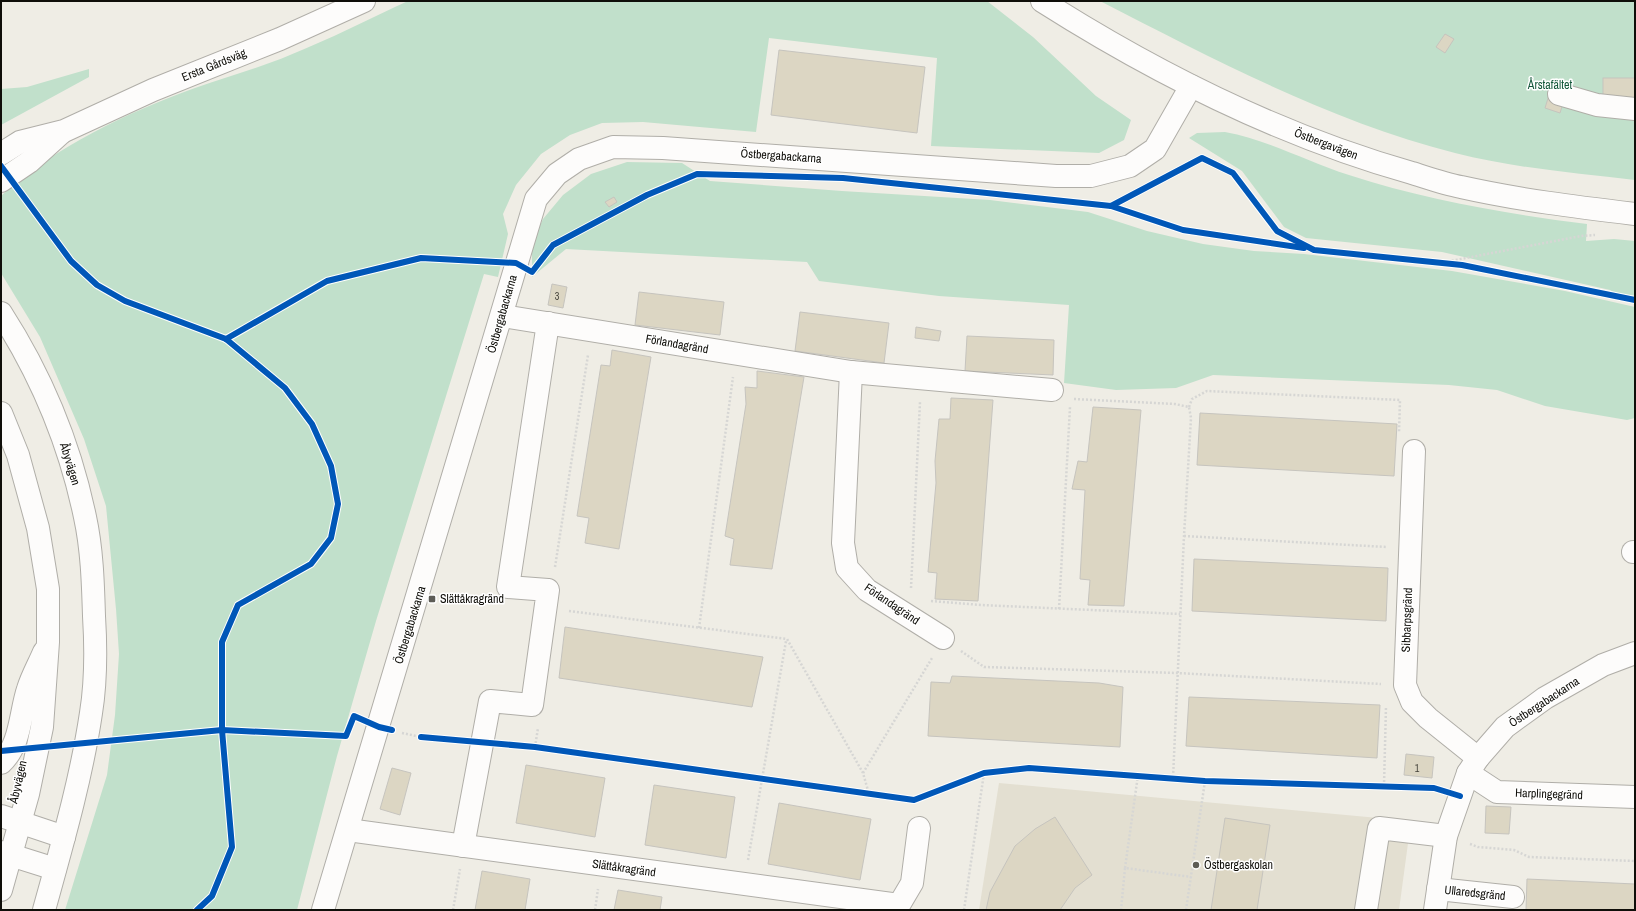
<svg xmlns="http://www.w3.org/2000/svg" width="1636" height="911" viewBox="0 0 1636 911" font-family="'Archivo Narrow',sans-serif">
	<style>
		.built { fill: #e3dfd1 }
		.green { fill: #c1e0cb }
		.building { fill: #dcd6c3; stroke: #c6c4be }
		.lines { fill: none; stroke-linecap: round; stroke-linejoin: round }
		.minor-casing { stroke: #b0aea8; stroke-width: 24 }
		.path { stroke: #d6d6d4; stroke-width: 2.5; stroke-dasharray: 2 2; stroke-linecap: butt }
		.minor { stroke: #fdfcfb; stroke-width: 22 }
		.cycleway-casing { stroke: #fff; stroke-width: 8 }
		.cycleway { stroke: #0057b8; stroke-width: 6 }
		.poi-dot { fill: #5d5c56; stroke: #fff; stroke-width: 1.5 }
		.labels { text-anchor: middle; stroke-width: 3; stroke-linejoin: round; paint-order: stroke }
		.number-label { font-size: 10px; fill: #424038 }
		.street-label { font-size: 12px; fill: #0f0e09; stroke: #fff }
		.park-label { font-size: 12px; fill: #13573a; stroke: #fff }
		.poi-label { font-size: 12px; fill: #0f0e09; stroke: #fff; text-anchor: start }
	</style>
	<rect width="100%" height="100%" fill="#efede5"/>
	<!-- built -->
	<path class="built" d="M999,783L1411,821L1399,910H979Z"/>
	<!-- green -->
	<g class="green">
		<path d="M408,1H987L1033,37L1096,96L1131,120L1124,140L1099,153L931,146L937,58L769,38L756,132L643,122L602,123L570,135L541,154L516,185L503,214L508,234L498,277L484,274L376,621L337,756L297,910H65L107,775L115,715L119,654L116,609L106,506L84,439L40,337L1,273V196C56,146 126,113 195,88C227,77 259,68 290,55C330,39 369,19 408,1Z"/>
		<path d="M1100,1H1635V180C1575,173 1514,168 1455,153C1330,121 1215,60 1100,1Z"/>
		<path d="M89,69V77L1,125V89L27,87Z"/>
		<path d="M1225,132C1269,140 1307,162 1349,175C1426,200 1507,214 1587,224L1586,241L1614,239L1635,241V305L1610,290L1442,252L1306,238L1284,227L1242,171L1189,138L1197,133Z"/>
		<path d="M627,162L682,163L710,181L842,191L990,200L1088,212L1147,231L1203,244L1254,251L1304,254L1452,271L1565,291L1635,307V418L1627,420L1545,406L1497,390L1449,385L1213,375L1176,388L1116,390L1064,383L1069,305L939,296L819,281L807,262L566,249L532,277V243L543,219L563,195L591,174Z"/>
	</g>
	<!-- building -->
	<g class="building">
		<path d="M1445,34L1454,39L1445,53L1436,47Z"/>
		<path d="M779,50L925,67L917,133L771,115Z"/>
		<rect x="1603" y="78" width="32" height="25"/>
		<path d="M1549,95L1564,100L1560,113L1545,108Z"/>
		<path d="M614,197L617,202L609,207L605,202Z"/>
		<path d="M552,284L567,287L563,308L548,305Z"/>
		<path d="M639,292L724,302L720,335L635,325Z"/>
		<path d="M800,312L889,323L884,363L795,351Z"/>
		<path d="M916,327L941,331L939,341L915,338Z"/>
		<path d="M967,336L1054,340L1053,375L965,371Z"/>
		<path d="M612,350L651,357L619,549L585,543L589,518L577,516L601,365L610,366Z"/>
		<path d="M757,371L804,377L772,569L730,565L734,539L725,536L746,404L745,387L757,388Z"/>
		<path d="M951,398L993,400L978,601L935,599L937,573L928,572L936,483L935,461L939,419H950Z"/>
		<path d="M1093,407L1141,410L1124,606L1088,605L1090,580L1080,579L1085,490L1072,489L1078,461L1087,462Z"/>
		<path d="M1200,413L1397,424L1394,476L1197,465Z"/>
		<path d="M1194,559L1388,568L1386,621L1192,611Z"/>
		<path d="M565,627L763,657L752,707L559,678Z"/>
		<path d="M952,676L1099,683L1123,687L1120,747L928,736L931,682L950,683Z"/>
		<path d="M1189,697L1380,705L1377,758L1186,746Z"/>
		<path d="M1406,754L1434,757L1432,778L1404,775Z"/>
		<path d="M526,765L605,778L595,837L516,823Z"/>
		<path d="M392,768L411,773L400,815L380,809Z"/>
		<path d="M654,785L735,797L726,858L645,845Z"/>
		<path d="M779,803L871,819L860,880L768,864Z"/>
		<path d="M1486,806L1511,807L1509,834L1485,833Z"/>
		<path d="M1055,817L1092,875L1075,888L1060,910H986L990,892L1015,846L1035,829Z"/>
		<path d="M1225,818L1270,825L1257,910H1211Z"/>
		<path d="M482,871L530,879L525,910H475Z"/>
		<path d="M1527,879L1635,884V910H1526Z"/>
		<path d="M618,890L662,897L660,910H614Z"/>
	</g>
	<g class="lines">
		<defs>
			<g id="minor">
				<path d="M1042,1C1157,74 1281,136 1412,173C1428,178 1445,184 1461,187C1519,200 1577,207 1635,214"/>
				<path d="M1559,94L1597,105L1635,109"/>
				<path d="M1,154L20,142L64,131L153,90L280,39L364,1"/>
				<path d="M1,181L29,162L61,133"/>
				<path d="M1,313C41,375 70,445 85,517C92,549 93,583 94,616C96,648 96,682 91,713C81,780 62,845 44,910"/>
				<path d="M502,316L851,372L1052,390"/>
				<path d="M851,372L843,543L847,568L867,590L943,638"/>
				<path d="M1,413L18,455L38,528L48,589V642L42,727L28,794L1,890"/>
				<path d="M1414,451L1405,685L1412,702L1428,718L1478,758"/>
				<path d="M1633,552H1635"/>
				<path d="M1,763C21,745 20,713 28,689C32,676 39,664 44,652"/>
				<path d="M1468,773L1497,792L1635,797"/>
				<path d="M1,816L64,837"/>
				<path d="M348,830L899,905L912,883L919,828"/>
				<path d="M463,846L490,701L532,705L548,590L508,587L548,323"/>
				<path d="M1,852L55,869"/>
				<path d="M1438,889L1513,897"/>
				<path d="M323,910L536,199L557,174L579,159L613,147L663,148L1056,176H1091L1130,166L1155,149L1191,86"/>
				<path d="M1366,910L1379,828L1446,836"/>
				<path d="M1435,910L1446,836L1468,773L1478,758L1505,727L1545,698L1603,665L1635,653"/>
			</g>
		</defs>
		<!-- minor casing -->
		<use href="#minor" class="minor-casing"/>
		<!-- path -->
		<g class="path">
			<path d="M1440,263L1581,236L1595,235"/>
			<path d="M1074,399L1175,404L1189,407L1191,418L1184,536L1173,778"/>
			<path d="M1189,407L1192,399L1207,391L1400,400L1399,433"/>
			<path d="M1184,536L1387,547"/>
			<path d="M555,567L588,355"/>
			<path d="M911,588L920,402"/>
			<path d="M931,601L981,605L1180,614"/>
			<path d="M1059,609L1070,407"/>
			<path d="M569,611L787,639L863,773L869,794"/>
			<path d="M699,628L733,377"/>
			<path d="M961,651L984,667L1177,673L1381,684"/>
			<path d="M402,733L421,737"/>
			<path d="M535,747L538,728"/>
			<path d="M863,773L932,658"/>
			<path d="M1384,786L1386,706"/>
			<path d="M1470,844L1478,847L1514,850L1529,857L1635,861"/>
			<path d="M748,860L786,641"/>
			<path d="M1125,868L1138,775"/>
			<path d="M453,910L460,869"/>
			<path d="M595,910L598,889"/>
			<path d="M964,910L984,773"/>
			<path d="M1121,910L1125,868L1191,877"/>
			<path d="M1186,910L1205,781"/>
		</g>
		<!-- minor -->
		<use href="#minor" class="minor"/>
		<defs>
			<g id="cycleway">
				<path d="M1,166L71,261L97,285L125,301L226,339L285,388L312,424L331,466L338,504L331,538L311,564L238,605L222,642V730L232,847L212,896L197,910"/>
				<path d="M1111,206L1183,230L1304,248"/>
				<path d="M226,339L327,281L421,258L516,263L532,272L553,245L647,195L697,174L843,178L1111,206L1202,158L1233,173L1277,231L1314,250L1462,265L1635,300"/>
				<path d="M421,737L535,747L914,800L984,773L1029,768L1205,781L1434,788L1460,796"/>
				<path d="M1,751L222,730L346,736L354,716L379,727L392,730"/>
			</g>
		</defs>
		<!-- cycleway casing -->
		<use href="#cycleway" class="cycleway-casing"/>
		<!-- cycleway -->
		<use href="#cycleway" class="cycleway"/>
	</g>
	<!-- markers -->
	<g class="poi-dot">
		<rect x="428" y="595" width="8" height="8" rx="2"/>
		<circle cx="1196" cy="865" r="4"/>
	</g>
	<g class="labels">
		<!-- number labels -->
		<g class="number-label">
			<text x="557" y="300">3</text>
			<text x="1417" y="772">1</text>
		</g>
		<!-- street labels -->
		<g class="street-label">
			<text transform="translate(214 65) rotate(-22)" y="4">Ersta Gårdsväg</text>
			<text transform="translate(1326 144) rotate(21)" y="4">Östbergavägen</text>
			<text transform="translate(781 156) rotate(4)" y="4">Östbergabackarna</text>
			<text transform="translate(502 314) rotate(-74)" y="4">Östbergabackarna</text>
			<text transform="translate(677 344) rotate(10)" y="4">Förlandagränd</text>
			<text transform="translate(70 464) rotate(73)" y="4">Åbyvägen</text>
			<text transform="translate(892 604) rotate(34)" y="4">Förlandagränd</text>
			<text transform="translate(1407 620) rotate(-88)" y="4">Sibbarpsgränd</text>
			<text transform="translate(410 625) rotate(-73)" y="4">Östbergabackarna</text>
			<text transform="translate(1544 702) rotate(-33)" y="4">Östbergabackarna</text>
			<text transform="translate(18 782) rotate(-77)" y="4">Åbyvägen</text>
			<text transform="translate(1549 794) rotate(2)" y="4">Harplingegränd</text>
			<text transform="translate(624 868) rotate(8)" y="4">Slättåkragränd</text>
			<text transform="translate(1475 893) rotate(6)" y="4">Ullaredsgränd</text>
		</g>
		<!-- park labels -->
		<g class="park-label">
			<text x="1550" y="89">Årstafältet</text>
		</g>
		<!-- poi labels -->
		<g class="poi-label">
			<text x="440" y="603">Slättåkragränd</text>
			<text x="1204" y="869">Östbergaskolan</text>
		</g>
	</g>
	<!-- border -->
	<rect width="1636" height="911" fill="none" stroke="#0f0e09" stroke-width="4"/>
</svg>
